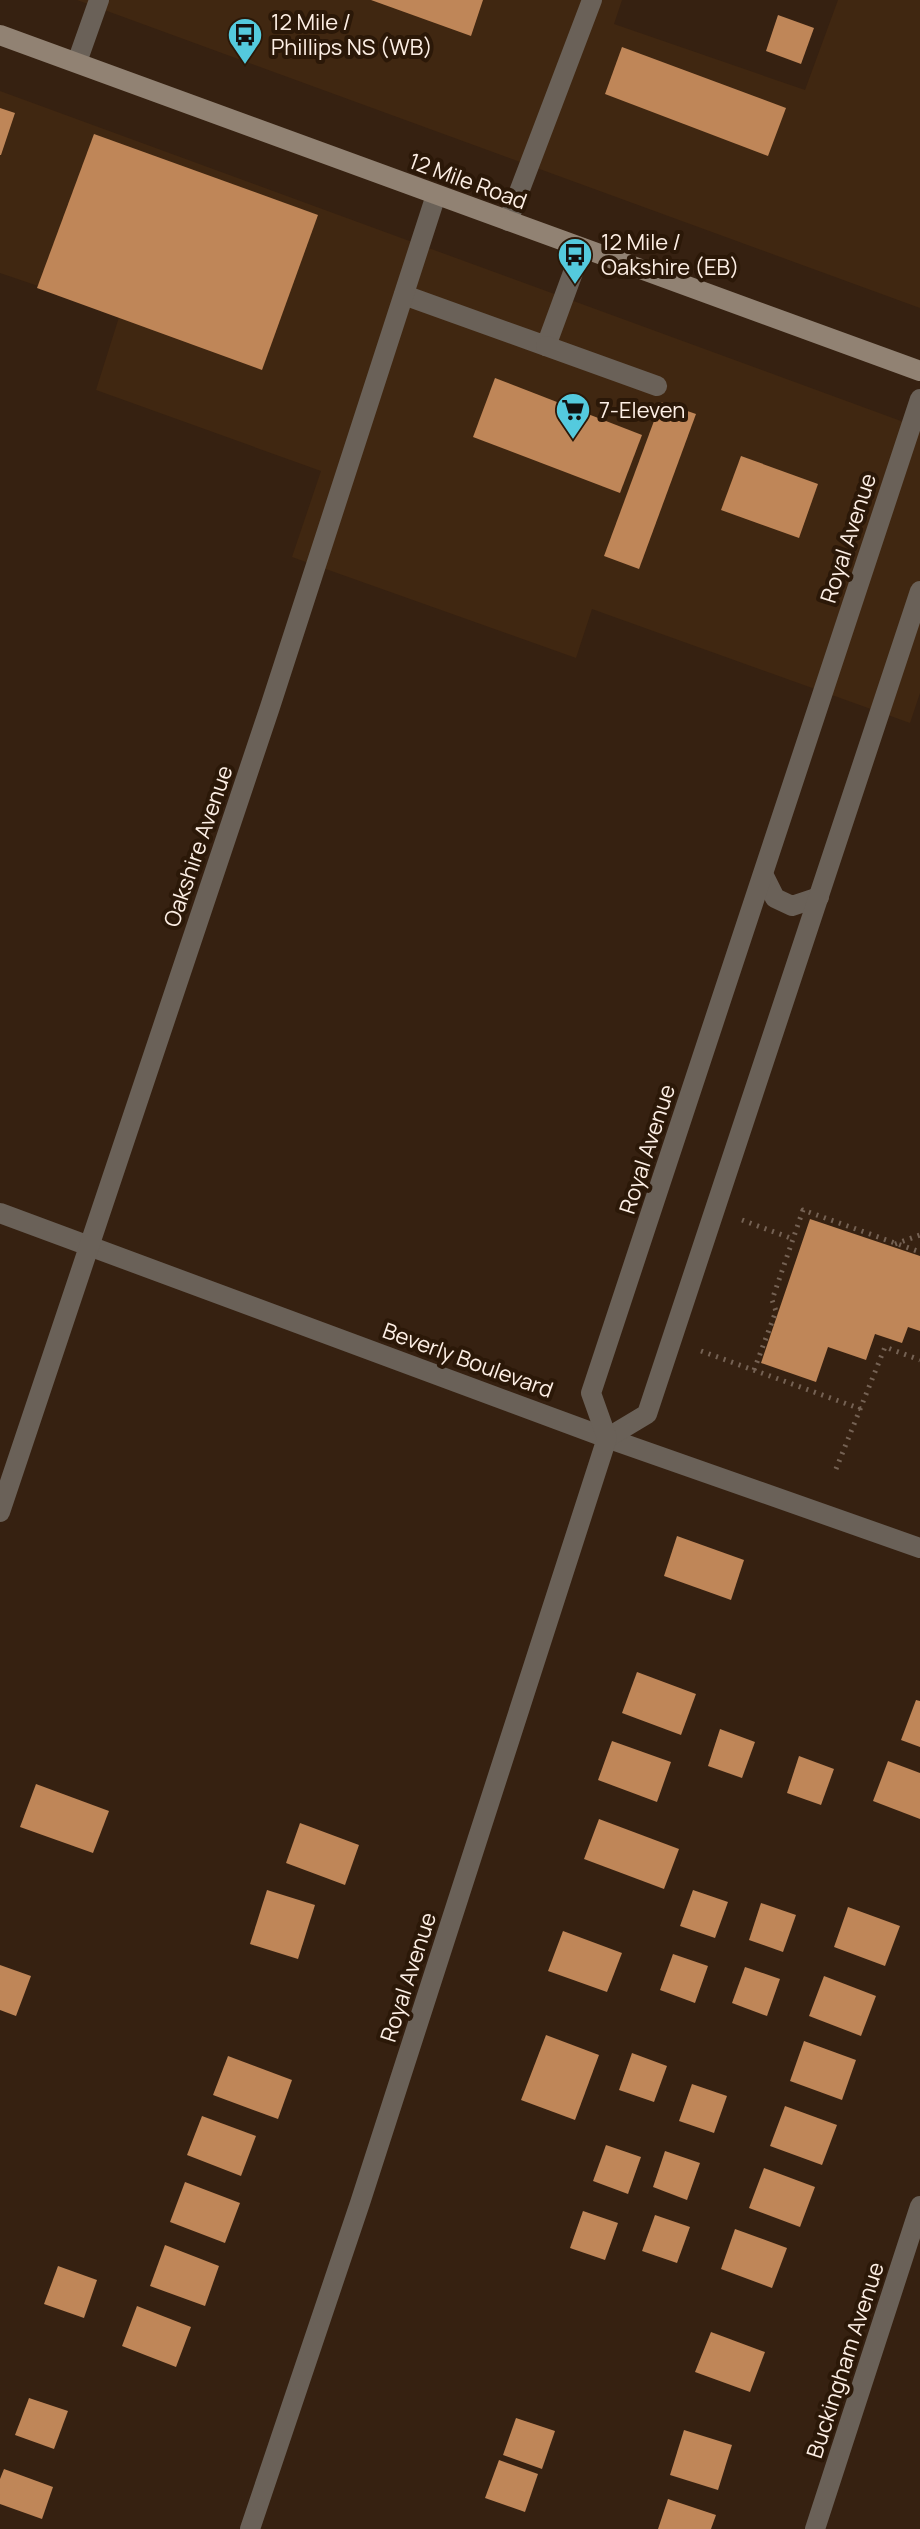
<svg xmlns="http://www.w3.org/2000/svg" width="920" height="2529" viewBox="0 0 920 2529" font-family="Manrope,sans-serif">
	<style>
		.built { fill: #402711 }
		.building { fill: #bf8658 }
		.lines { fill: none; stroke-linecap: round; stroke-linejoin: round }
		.path { stroke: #756254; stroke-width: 5; stroke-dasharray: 2 6; stroke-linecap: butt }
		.service { stroke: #6a6158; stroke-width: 20 }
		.minor { stroke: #6a6158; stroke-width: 20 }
		.secondary { stroke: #918273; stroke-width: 20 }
		.labels { text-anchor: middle; stroke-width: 8; stroke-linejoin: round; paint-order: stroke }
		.poi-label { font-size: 22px; fill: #fdefe5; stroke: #2b1808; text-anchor: start }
		.street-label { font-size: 22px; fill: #fdefe5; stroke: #2b1808 }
	</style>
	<rect width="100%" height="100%" fill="#362111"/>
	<!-- built -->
	<g class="built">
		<path d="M77,0H622L614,24L805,90L838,0H920V308Z"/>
		<path d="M0,91L920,428V693L910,723L592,609L576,658L292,557L321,471L96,390L120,314L0,273Z"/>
	</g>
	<!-- building -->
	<g class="building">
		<path d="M371,0H483L471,36Z"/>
		<path d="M778,15L814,28L801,64L766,51Z"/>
		<path d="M622,47L786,108L768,156L605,94Z"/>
		<path d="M0,108L15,113L1,155H0Z"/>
		<path d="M94,134L318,215L262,370L37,288Z"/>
		<path d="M495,378L642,435L620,493L473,437Z"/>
		<path d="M661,402L696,414L639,569L604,556Z"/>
		<path d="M741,456L818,484L799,538L721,510Z"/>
		<path d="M810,1219L920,1256V1331L908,1327L902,1343L875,1334L866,1360L828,1347L816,1382L761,1363Z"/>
		<path d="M677,1536L744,1560L731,1600L664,1576Z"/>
		<path d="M637,1672L696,1694L681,1735L622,1713Z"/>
		<path d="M916,1700L920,1701V1747L901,1740Z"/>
		<path d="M720,1729L755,1742L742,1778L708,1766Z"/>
		<path d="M612,1741L671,1762L657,1802L598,1780Z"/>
		<path d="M799,1756L834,1769L821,1805L787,1793Z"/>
		<path d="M888,1761L920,1773V1819L873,1801Z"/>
		<path d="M36,1784L109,1811L93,1853L20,1827Z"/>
		<path d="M599,1819L679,1849L664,1889L584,1859Z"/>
		<path d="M300,1823L359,1845L345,1885L286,1863Z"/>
		<path d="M267,1890L315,1905L298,1959L250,1944Z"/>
		<path d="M693,1890L728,1902L715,1938L680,1926Z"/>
		<path d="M761,1903L796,1915L783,1952L749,1940Z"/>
		<path d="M848,1907L900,1926L885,1966L834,1947Z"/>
		<path d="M563,1931L622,1953L607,1992L548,1971Z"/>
		<path d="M673,1954L708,1966L695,2003L660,1990Z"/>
		<path d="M0,1965L31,1976L16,2016L0,2010Z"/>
		<path d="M745,1967L780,1979L767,2016L732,2003Z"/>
		<path d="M824,1976L876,1996L861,2036L809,2016Z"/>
		<path d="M546,2035L599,2055L575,2120L521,2100Z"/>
		<path d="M804,2041L856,2060L842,2100L790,2081Z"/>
		<path d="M632,2053L667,2066L654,2102L619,2090Z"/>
		<path d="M228,2056L292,2080L278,2119L213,2095Z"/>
		<path d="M692,2084L727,2096L714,2133L679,2121Z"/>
		<path d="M785,2106L837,2125L822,2165L770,2146Z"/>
		<path d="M202,2116L256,2136L241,2176L187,2155Z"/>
		<path d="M606,2145L641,2157L628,2194L593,2181Z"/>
		<path d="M665,2151L700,2163L687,2200L653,2187Z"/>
		<path d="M764,2168L815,2187L800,2227L749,2208Z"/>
		<path d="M185,2182L240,2203L225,2243L170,2222Z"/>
		<path d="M583,2211L618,2223L605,2260L570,2248Z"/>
		<path d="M655,2215L690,2227L677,2263L642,2251Z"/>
		<path d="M735,2229L787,2248L772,2288L721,2269Z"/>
		<path d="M165,2245L219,2266L205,2306L150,2286Z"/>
		<path d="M58,2266L97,2280L84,2318L44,2304Z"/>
		<path d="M137,2306L191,2327L176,2367L122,2346Z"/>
		<path d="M711,2332L765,2352L750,2392L695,2372Z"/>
		<path d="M29,2398L68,2411L54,2449L15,2435Z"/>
		<path d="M516,2418L555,2431L542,2469L503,2455Z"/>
		<path d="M684,2430L732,2445L718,2490L670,2475Z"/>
		<path d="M499,2460L538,2474L525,2512L485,2498Z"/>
		<path d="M4,2469L53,2487L42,2519L0,2504V2479Z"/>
		<path d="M668,2499L716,2515L711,2529H658Z"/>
	</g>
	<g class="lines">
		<!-- path -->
		<g class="path">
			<path d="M742,1220L793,1239"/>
			<path d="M895,1244L920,1235"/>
			<path d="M701,1351L861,1409"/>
			<path d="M754,1370L776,1311L772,1300L803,1210L920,1252"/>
			<path d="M836,1469L885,1347L920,1360"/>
		</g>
		<!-- service -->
		<g class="service">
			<path d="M404,295L546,346L582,248"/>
			<path d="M546,346L657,386"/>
		</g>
		<!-- minor -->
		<g class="minor">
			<path d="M77,62L99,0"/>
			<path d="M508,221L592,0"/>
			<path d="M764,876L775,898L792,906L819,897"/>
			<path d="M0,1213L607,1438L920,1548"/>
			<path d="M607,1438L647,1414L920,591"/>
			<path d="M0,1512L270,707L436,195"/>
			<path d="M250,2529L360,2203L607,1438L591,1393L920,399"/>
			<path d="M815,2529L920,2206"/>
		</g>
		<!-- secondary -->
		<path class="secondary" d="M0,35L920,371"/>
	</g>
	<!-- icons -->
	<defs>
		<symbol id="bus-pin" viewBox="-11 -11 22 30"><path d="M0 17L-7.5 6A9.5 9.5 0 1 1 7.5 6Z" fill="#54cade" stroke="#2b1808"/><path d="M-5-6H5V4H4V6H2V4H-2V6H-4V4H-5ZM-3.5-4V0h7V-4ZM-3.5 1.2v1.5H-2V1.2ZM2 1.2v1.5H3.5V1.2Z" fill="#111"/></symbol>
		<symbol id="supermarket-pin" viewBox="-11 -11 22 30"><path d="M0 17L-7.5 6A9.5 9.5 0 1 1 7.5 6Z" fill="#54cade" stroke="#2b1808"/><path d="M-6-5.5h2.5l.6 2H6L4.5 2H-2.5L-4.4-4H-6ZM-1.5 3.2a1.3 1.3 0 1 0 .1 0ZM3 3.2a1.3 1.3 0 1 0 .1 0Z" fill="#111"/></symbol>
	</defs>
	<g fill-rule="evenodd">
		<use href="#bus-pin" x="225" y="15" width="40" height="54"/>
		<use href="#bus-pin" x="555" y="235" width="40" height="54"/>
		<use href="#supermarket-pin" x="553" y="390" width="40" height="54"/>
	</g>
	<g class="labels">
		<!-- poi labels -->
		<g class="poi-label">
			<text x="271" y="30">12 Mile /<tspan x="271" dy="25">Phillips NS (WB)</tspan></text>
			<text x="601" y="250">12 Mile /<tspan x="601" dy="25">Oakshire (EB)</tspan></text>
			<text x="599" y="418">7-Eleven</text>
		</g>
		<!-- street labels -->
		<g class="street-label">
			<text transform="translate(468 181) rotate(20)" y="8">12 Mile Road</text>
			<text transform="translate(848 538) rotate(-72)" y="8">Royal Avenue</text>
			<text transform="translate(198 846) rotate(-71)" y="8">Oakshire Avenue</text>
			<text transform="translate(647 1149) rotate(-72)" y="8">Royal Avenue</text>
			<text transform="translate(468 1360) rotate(20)" y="8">Beverly Boulevard</text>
			<text transform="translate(408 1977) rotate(-72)" y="8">Royal Avenue</text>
			<text transform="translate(845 2360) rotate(-72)" y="8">Buckingham Avenue</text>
		</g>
	</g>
</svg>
